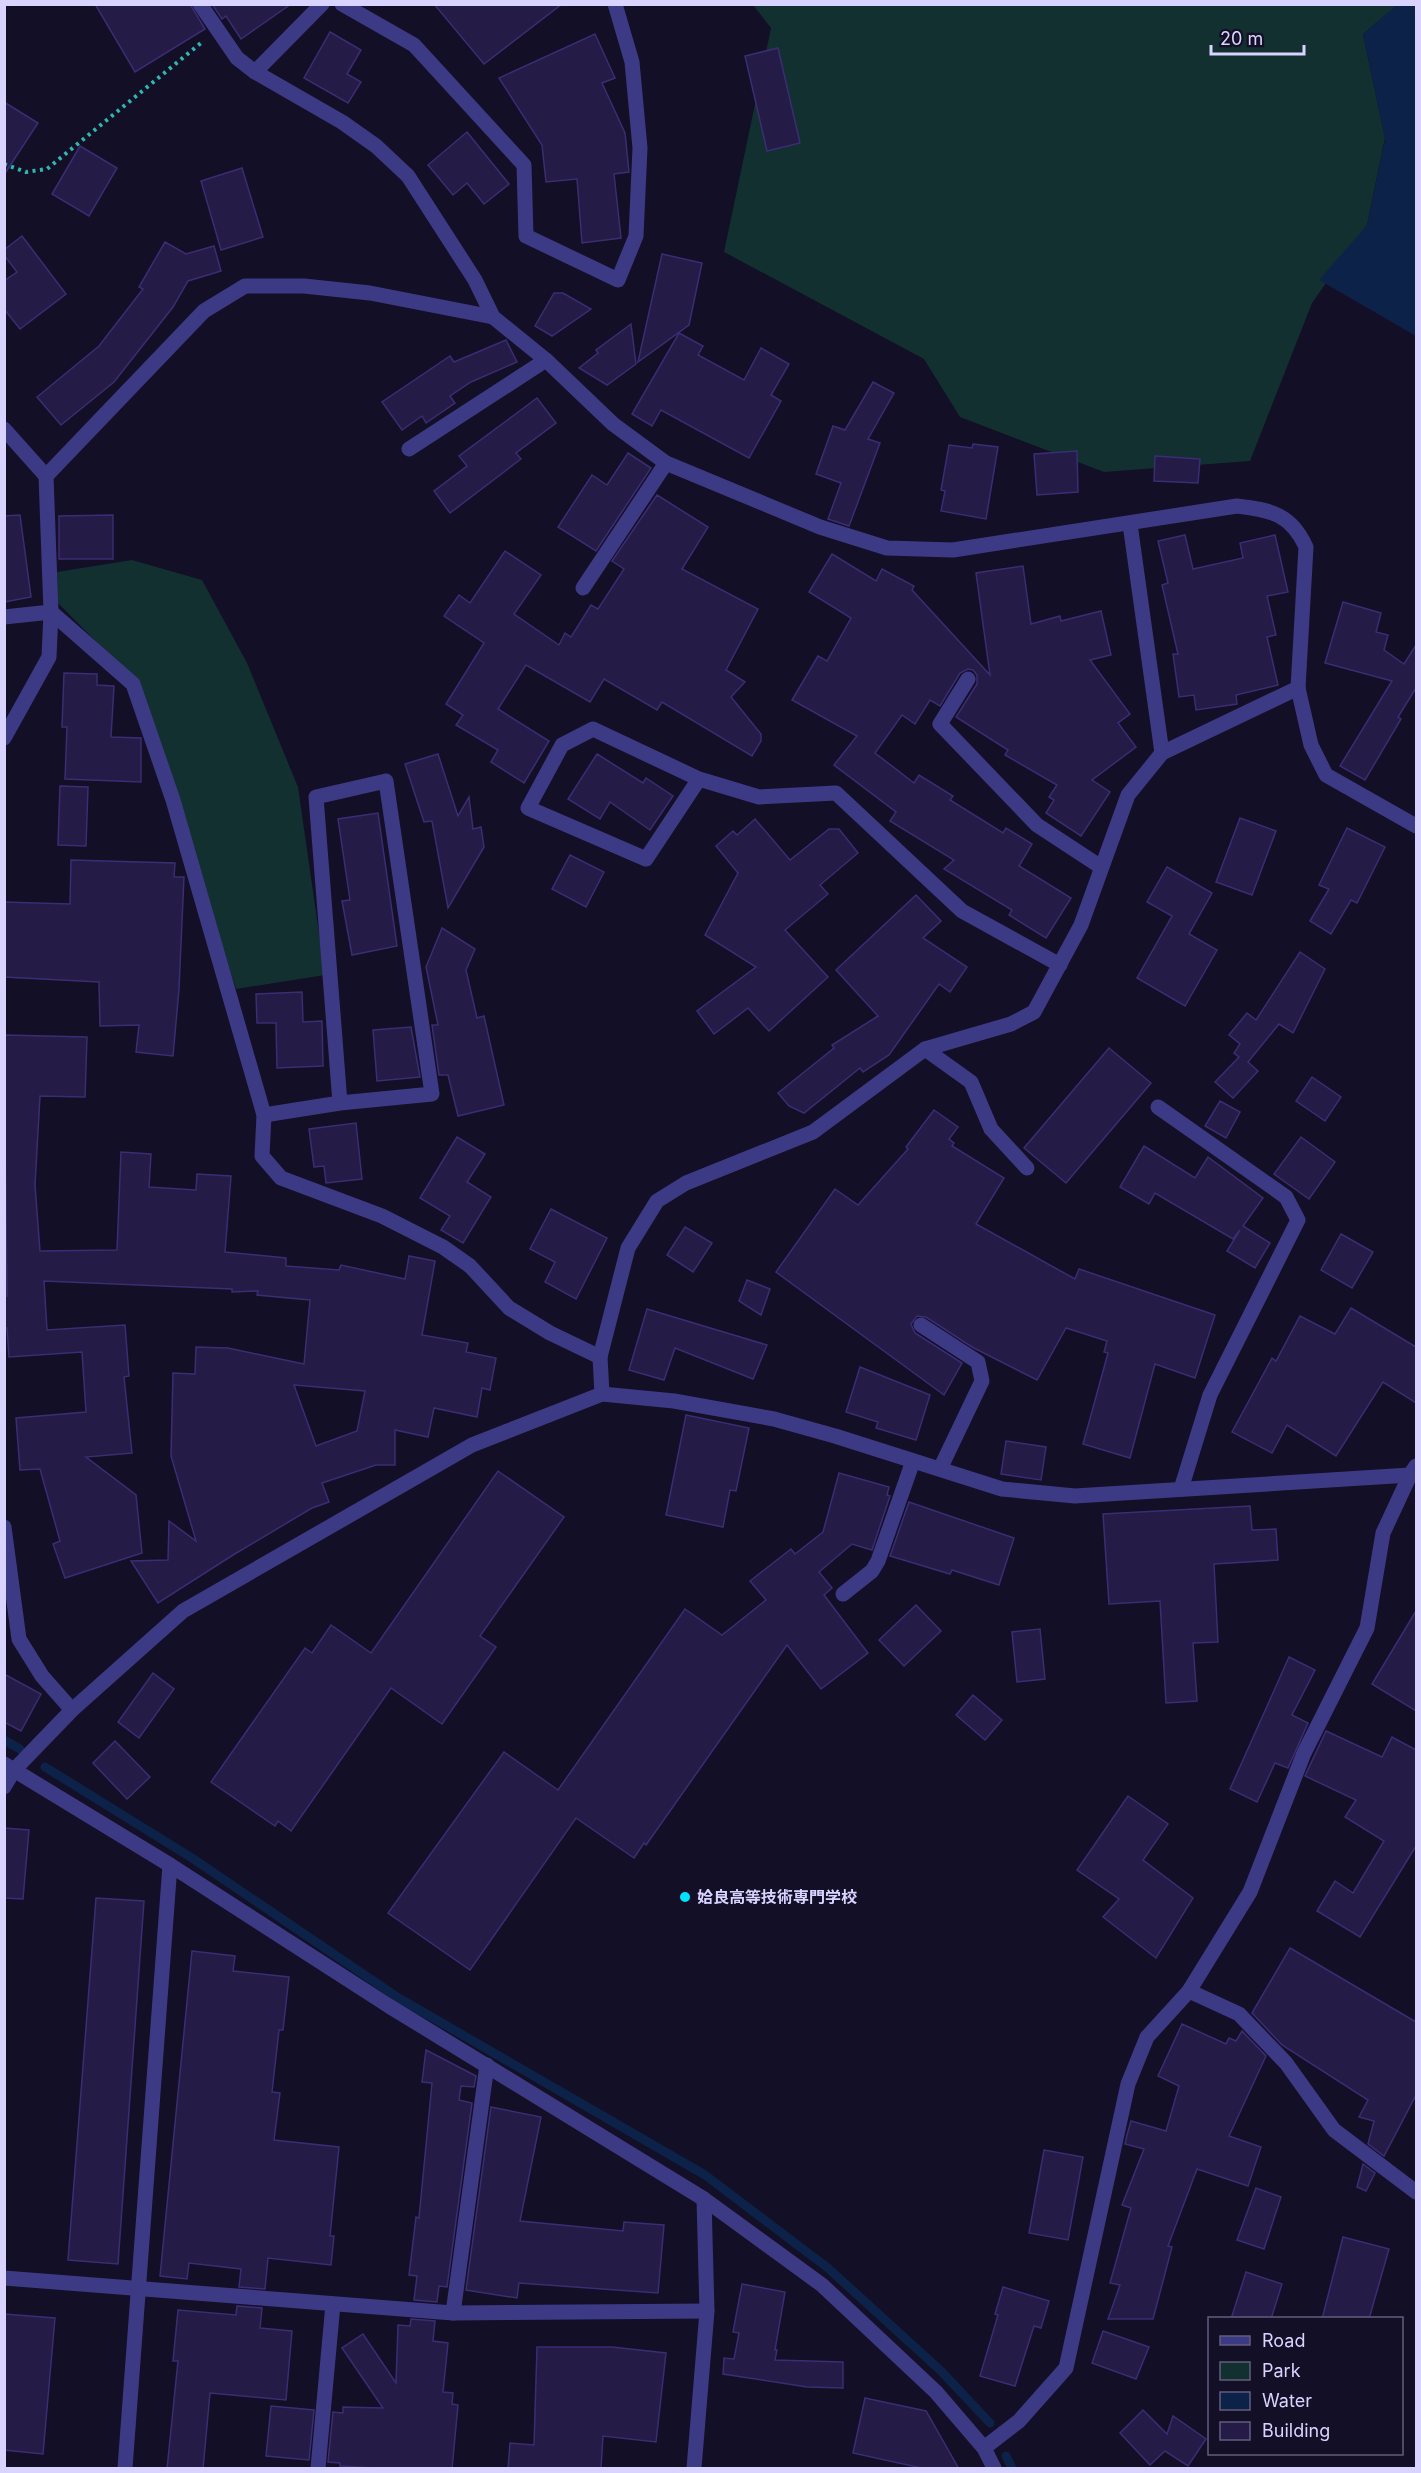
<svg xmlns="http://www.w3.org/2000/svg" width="1421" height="2473" viewBox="0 0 1421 2473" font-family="Inter,'Noto Sans JP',sans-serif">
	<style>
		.green { fill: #12302f }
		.water { fill: #0c2248 }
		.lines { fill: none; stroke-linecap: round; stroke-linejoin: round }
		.stream { stroke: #0c2248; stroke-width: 9 }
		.building { fill: #241b47; stroke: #3b2d73; stroke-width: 1.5; fill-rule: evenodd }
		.path { stroke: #2fb8b0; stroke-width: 4; stroke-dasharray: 3 4.5; stroke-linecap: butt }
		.street { stroke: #3d3a85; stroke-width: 15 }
		.poi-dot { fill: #00e5ff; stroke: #130f26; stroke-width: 2 }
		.labels { text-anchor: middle; stroke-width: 5; stroke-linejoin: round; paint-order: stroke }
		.poi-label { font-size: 16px; font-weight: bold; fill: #d9d4ff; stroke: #130f26; text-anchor: start }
	</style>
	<rect width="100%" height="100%" fill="#130f26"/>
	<!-- green -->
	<g class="green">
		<path d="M753,5H1398L1363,34L1385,138L1367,225L1312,303L1250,461L1104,472L960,417L924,359L724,252L771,28Z"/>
		<path d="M132,560L202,580L247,663L298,787L325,975L236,989L138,684L58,603L57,572Z"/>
	</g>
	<!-- water -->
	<path class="water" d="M1398,4L1416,5V336L1319,280L1367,225L1385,139L1363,34Z"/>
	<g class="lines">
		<!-- stream -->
		<g class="stream">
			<path d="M4,1740L20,1749"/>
			<path d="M45,1767L192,1858L397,1997L705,2175L828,2268L941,2371L990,2423"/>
			<path d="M1006,2456L1012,2468"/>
		</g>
	</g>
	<!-- building -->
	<g class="building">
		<path d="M95,4H190L205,29L135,72Z"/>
		<path d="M212,4H291L241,39L226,16L222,19Z"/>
		<path d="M434,4H562L484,64Z"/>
		<path d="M330,32L361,50L347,74L361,82L348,103L304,78Z"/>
		<path d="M595,34L615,78L602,83L625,133L629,172L614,174L621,238L582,243L577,179L546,182L542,145L499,78Z"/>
		<path d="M778,48L800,143L767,151L745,56Z"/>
		<path d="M4,102L38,123L4,175Z"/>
		<path d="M467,132L509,184L484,204L467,183L453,195L428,165Z"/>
		<path d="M80,146L117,168L89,216L52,194Z"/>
		<path d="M242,168L263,237L221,250L201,181Z"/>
		<path d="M22,236L66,294L20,329L4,309V281L17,272L4,255V250Z"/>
		<path d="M165,242L186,254L214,246L221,271L188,281L173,307L114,382L61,425L37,397L99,346L143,289L139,287Z"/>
		<path d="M662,254L702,263L689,325L638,362Z"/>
		<path d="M554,293H563L591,309L552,336L535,326Z"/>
		<path d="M631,324L636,364L607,385L579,368L598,353L596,350Z"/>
		<path d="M679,333L703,346L698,355L744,380L761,348L789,364L771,395L781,401L749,458L661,410L652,426L632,414Z"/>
		<path d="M506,340L517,362L471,382L450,396L455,403L426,423L422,416L402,430L382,402L450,356L454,362Z"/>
		<path d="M873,382L894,393L868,439L880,443L849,526L828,519L841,483L816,474L833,426L845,430Z"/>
		<path d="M537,398L556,423L516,453L521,459L450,513L434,491L467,466L459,456Z"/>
		<path d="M973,444L998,447L986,519L941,511L945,491L941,490L949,445L972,448Z"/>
		<path d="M1077,451L1078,492L1037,495L1034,454Z"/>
		<path d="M628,453L651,468L596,551L558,527L592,475L607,485Z"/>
		<path d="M1155,456L1200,459L1198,483L1154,481Z"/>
		<path d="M657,495L708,527L682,569L758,609L726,670L745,682L731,697L761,734V741L752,756L662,702L657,710L604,679L590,702L526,665L498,709L549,741L524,783L491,762L498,750L456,725L463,715L446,704L484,643L444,616L459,595L470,603L505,551L541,575L514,614L559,645L565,633L571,637L591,605L598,609L624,569L612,561Z"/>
		<path d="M20,515L31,597L4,602V516Z"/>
		<path d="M113,515V559H59V516Z"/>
		<path d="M1185,535L1193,569L1243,558L1240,543L1275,535L1288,592L1267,596L1276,635L1267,637L1278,685L1236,695L1237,704L1196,710L1194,695L1179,697L1173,654H1178L1162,585L1168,583L1158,541Z"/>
		<path d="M832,554L876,581L882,569L914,586L912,590L990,675L976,573L1023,566L1031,624L1060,616L1061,621L1101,611L1111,655L1090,660L1130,714L1118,723L1136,747L1092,780L1110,792L1081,836L1046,813L1054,800L1049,797L1057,785L1005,755L1008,750L956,717L977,684V675L973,670L968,669L960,673L940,706L930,700L915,724L902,715L875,753L914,783L919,775L953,796L950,800L1003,833L1006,828L1032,844L1019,866L1071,898L1046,938L1009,915L1012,910L944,869L954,860L890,821L896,812L834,765L857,736L792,700L818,656L827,661L851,618L809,592Z"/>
		<path d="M1343,602L1381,613L1376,632L1388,635L1384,650L1404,664L1416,645V688L1398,717L1401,719L1365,780L1340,766L1392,681L1325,663Z"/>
		<path d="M64,673L97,674V685L114,686L111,737L141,738V782L65,779L67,727H62Z"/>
		<path d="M438,754L458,816L469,797L473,829L481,827L484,847L448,908L432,821L424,822L405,764Z"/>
		<path d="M597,754L643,783L646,778L673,796L650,830L610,802L600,819L568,799Z"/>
		<path d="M60,786L88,787L86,846L58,845Z"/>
		<path d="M378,813L397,946L352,955L342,901L350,900L338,819Z"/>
		<path d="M1240,818L1276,831L1252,895L1216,882Z"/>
		<path d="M755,819L790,860L829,829H839L858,853L820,885L828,894L785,930L828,977L769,1031L748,1008L714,1034L697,1011L756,967L705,935L738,873L716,846L733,831L737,835Z"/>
		<path d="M1347,828L1385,847L1357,903L1351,900L1331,934L1310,921L1329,889L1319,885Z"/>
		<path d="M570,855L604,872L586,907L552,889Z"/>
		<path d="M71,860L175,863L174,877H184L179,989L173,1056L136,1052L139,1025L100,1026L99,982L4,977V902L70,904Z"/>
		<path d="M1167,867L1212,893L1189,934L1217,950L1185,1006L1137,978L1172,916L1147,902Z"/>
		<path d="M916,895L941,921L923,938L967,967L950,992L939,984L889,1055L863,1072L860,1068L804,1113L789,1106L778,1093L834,1048L832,1045L878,1016L836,970Z"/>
		<path d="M442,928L475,949L466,970L477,1018L484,1016L504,1105L458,1116L448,1075H439L432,1025H438L426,967Z"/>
		<path d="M1300,952L1325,969L1293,1033L1279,1024L1248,1062L1258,1071L1233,1098L1215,1082L1239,1057L1234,1053L1240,1044L1229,1035L1247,1013L1256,1020Z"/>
		<path d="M302,992L303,1022L322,1021L323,1066L277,1068L276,1023H257L256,994Z"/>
		<path d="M411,1027L420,1077L377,1081L373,1030Z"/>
		<path d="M4,1035L87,1037L85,1097L40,1096L35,1185L40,1251L117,1250L121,1152L151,1154L149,1187L196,1190L197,1174L231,1176L225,1252L286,1258V1266L339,1270L341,1265L405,1279L409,1256L435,1261L422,1335L468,1343L466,1352L496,1358L490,1390L482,1388L477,1417L434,1408L428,1437L395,1430V1465H376L322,1483L329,1502L312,1508L233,1555L158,1603L131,1561L168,1560L169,1521L196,1541L171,1456L173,1373L195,1374L196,1347L228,1348L304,1364L310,1300L257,1295L258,1291L232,1292V1289L44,1281L47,1330L125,1325L129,1376L124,1377L132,1453L86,1457L136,1495L142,1553L65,1578L53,1544L60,1541L40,1469L20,1470L16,1418L86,1412L82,1352L9,1357L7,1328H4V1296H7ZM294,1385L365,1391L357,1431L316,1446Z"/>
		<path d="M1109,1048L1151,1083L1066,1183L1024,1148Z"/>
		<path d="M1312,1077L1341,1097L1325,1121L1296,1101Z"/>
		<path d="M1220,1101L1240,1112L1226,1138L1205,1126Z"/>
		<path d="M934,1110L958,1127L949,1139L954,1143L952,1146L1004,1178L976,1224L1075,1279L1079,1269L1215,1315L1195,1378L1155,1364L1130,1458L1083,1444L1108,1353L1104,1352L1107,1341L1066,1328L1037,1380L972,1347L926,1317L917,1316L911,1324L915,1333L962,1363L944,1395L776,1272L835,1189L858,1205L908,1149L906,1147Z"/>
		<path d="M356,1123L362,1179L326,1183L324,1166L314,1167L309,1129Z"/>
		<path d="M457,1137L485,1154L467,1182L491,1197L463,1243L441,1230L450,1216L420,1198Z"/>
		<path d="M1301,1137L1335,1162L1309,1199L1274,1174Z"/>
		<path d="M1144,1146L1195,1178L1208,1157L1263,1198L1243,1226L1270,1243L1255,1268L1227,1251L1240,1230L1233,1239L1155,1193L1149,1204L1120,1187Z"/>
		<path d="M551,1209L607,1238L576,1299L545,1282L555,1262L530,1249Z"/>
		<path d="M685,1227L712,1243L693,1272L667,1255Z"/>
		<path d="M1341,1234L1373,1252L1352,1288L1321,1270Z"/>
		<path d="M747,1280L770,1289L761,1315L739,1301Z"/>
		<path d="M1351,1308L1416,1347V1403L1383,1382L1336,1456L1287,1425L1272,1453L1232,1432L1272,1358L1276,1361L1300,1316L1335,1334Z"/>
		<path d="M647,1309L767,1345L753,1379L675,1348L664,1380L629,1370Z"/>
		<path d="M860,1367L930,1395L916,1440L876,1428L878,1422L846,1412Z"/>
		<path d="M686,1415L749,1428L736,1491L730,1490L723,1527L666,1515Z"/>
		<path d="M1006,1441L1046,1447L1041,1480L1001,1474Z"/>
		<path d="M498,1471L564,1517L480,1636L496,1647L442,1724L391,1688L291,1831L278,1821L275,1826L211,1782L305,1648L312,1653L331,1625L371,1653Z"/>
		<path d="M839,1473L889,1487L887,1495L890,1496L872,1550L852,1544L819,1572L832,1588L824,1595L868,1653L821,1689L787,1645L646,1845L644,1843L634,1858L576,1818L470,1970L388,1913L504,1752L558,1790L685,1609L722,1635L766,1600L750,1581L791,1549L795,1554L823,1532Z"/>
		<path d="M909,1502L1014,1538L999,1585L952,1570L950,1574L890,1556Z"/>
		<path d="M1250,1506L1252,1530L1276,1529L1278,1560L1214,1564L1218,1642L1193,1643L1197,1701L1166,1703L1160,1601L1109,1604L1103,1514Z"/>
		<path d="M916,1605L941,1631L904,1666L879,1640Z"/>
		<path d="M1416,1611V1711L1372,1684Z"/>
		<path d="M1040,1629L1045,1679L1017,1682L1012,1632Z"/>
		<path d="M1289,1657L1315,1670L1292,1715L1308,1723L1288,1768L1275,1763L1257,1802L1230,1789Z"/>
		<path d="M153,1673L174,1689L139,1738L118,1722Z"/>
		<path d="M4,1674L41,1694L21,1731L4,1722Z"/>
		<path d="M973,1695L1002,1720L985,1740L956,1715Z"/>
		<path d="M1326,1731L1382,1757L1392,1737L1416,1750V1846L1360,1937L1317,1911L1335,1881L1353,1893L1384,1841L1345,1817L1356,1800L1305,1776Z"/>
		<path d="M115,1741L150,1777L127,1799L93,1763Z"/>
		<path d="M1128,1796L1168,1824L1143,1860L1193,1898L1156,1958L1103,1917L1119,1899L1077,1870Z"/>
		<path d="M4,1828L29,1830L23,1899L4,1898Z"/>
		<path d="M96,1898L144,1901L118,2264L68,2260Z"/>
		<path d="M1290,1948L1416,2022V2095L1384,2156L1368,2144L1374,2121L1359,2117L1368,2100L1282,2045L1252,2013Z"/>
		<path d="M192,1951L235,1956L233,1971L289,1977L283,2030H279L272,2092L280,2093L274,2140L339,2147L330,2236H334L331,2265L268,2258L265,2289L239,2287L241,2269L189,2263L187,2279L160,2276Z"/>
		<path d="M1182,2024L1226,2044L1229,2038L1236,2041L1242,2031L1266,2056L1229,2136L1261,2147L1248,2186L1197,2169L1168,2246L1172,2247L1153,2319H1108L1120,2285L1110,2283L1131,2208L1122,2205L1144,2149L1125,2144L1127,2135L1131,2121L1166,2131L1179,2086L1158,2076Z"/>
		<path d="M426,2050L476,2076L474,2087L461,2086L459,2100L472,2103L447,2287L439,2286L437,2302L414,2300L417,2276L409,2275L416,2217L419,2218L432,2083L422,2082Z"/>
		<path d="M491,2107L541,2117L520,2221L623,2231L624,2222L664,2225L658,2293L519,2283L517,2298L466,2290Z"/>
		<path d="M1044,2150L1083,2157L1068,2240L1029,2233Z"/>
		<path d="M1363,2164L1375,2173L1366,2191L1357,2187Z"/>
		<path d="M1256,2188L1281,2197L1264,2249L1237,2240Z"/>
		<path d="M1343,2237L1389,2249L1369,2319H1322Z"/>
		<path d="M1246,2272L1282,2284L1271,2319H1231Z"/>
		<path d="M742,2284L785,2292L775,2350H777L775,2360L843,2362V2388L807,2387L723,2374L724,2358L734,2359L739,2333L733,2332Z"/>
		<path d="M1003,2287L1049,2301L1041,2328L1034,2326L1015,2386L980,2376L998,2315L995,2314Z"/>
		<path d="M237,2306L262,2308L260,2328L292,2331L286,2400L210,2393L203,2469H167L178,2361H173L178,2310L236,2315Z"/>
		<path d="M4,2314L55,2318L43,2454L4,2450Z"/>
		<path d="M411,2319L435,2321L433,2341L448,2343L443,2392L453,2393L452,2404L458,2405L452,2469H392L340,2466V2463L328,2462L333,2412L343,2413V2407L383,2408L342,2348L363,2334L396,2383L398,2325L410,2326Z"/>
		<path d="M1103,2331L1149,2347L1136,2379L1092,2363Z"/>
		<path d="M537,2347H612L666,2353L656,2442L603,2436L601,2469H508L510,2443L534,2445Z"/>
		<path d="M865,2398L926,2411L959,2469H926L853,2453Z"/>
		<path d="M271,2406L314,2410L309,2460L266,2456Z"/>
		<path d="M1143,2410L1167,2434L1173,2416L1206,2439L1188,2466L1165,2451L1150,2465L1120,2433Z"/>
	</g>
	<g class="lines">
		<!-- path -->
		<path class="path" d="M4,164L26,172L47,169L201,43"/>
		<!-- street -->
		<g class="street">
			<path d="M200,4L237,58L255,72L342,122L376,146L408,176L475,280L493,317L546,360L613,424L666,463L820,527L887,548L953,550L1237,506C1271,510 1291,514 1306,547L1298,688L1311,745L1326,775L1416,826"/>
			<path d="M342,4L414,45L524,165L526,236L618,280L636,236L640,148L632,62L615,4"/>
			<path d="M255,72L322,4"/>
			<path d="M4,429L46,476L51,612L49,657L4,738"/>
			<path d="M409,449L546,360"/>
			<path d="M46,476L204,311L245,286H304L370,293L493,317"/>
			<path d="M1130,524L1162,753"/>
			<path d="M583,588L666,463"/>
			<path d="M4,617L51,612L133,684L173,800L264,1115L262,1156L281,1178L382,1216L443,1247L470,1266L509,1308L550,1333L600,1357L602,1394"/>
			<path d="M968,679L940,724L1037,825L1101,867"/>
			<path d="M699,779L646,859L528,808L562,745L593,729L699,779L759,797L836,793L962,911L1060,965"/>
			<path d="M925,1049L971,1082L991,1129L1027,1168"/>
			<path d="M1158,1107L1286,1197L1298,1220L1210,1395L1181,1489"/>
			<path d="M264,1115L340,1103L432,1094L386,781L316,797L340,1103"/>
			<path d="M921,1325L978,1362L982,1381L940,1469"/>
			<path d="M600,1357L628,1248L657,1201L686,1183L813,1132L925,1049L1011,1024L1034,1012L1081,925L1128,795L1162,753L1298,688"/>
			<path d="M4,1527L19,1639L42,1676L72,1710"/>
			<path d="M843,1594L872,1571L878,1561L913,1461"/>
			<path d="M4,1764L170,1865L389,2006L704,2199L822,2285L936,2392L984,2448L994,2468"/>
			<path d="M4,1787L14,1770L72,1710L183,1611L472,1445L602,1394L674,1401L774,1419L835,1436L1002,1489L1075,1496L1410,1475L1416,1466"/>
			<path d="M1189,1991L1239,2014L1286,2063L1334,2130L1416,2192"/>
			<path d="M4,2278L453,2313L707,2311"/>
			<path d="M453,2313L487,2065"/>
			<path d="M984,2448L1019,2421L1066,2368L1128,2084L1147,2037L1189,1991L1250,1892L1304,1753L1367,1628L1383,1533L1410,1475"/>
			<path d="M125,2468L170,1865"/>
			<path d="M318,2468L333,2304"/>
			<path d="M694,2468L707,2311L704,2199"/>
		</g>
	</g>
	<!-- markers -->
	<circle class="poi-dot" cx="685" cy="1897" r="6"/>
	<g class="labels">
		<!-- poi labels -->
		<g class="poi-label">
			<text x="697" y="1903">姶良高等技術専門学校</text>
		</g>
	</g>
	<!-- border -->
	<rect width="1421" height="2473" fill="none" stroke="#d9d4ff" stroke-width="12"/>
	<!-- legend -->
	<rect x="1208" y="2317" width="195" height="138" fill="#130f26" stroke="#625e7d" stroke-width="1.5"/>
	<rect x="1220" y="2336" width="30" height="9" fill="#3d3a85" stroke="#625e7d" stroke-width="1.5"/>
	<text x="1262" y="2347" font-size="18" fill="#d9d4ff">Road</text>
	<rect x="1220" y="2362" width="30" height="18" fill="#12302f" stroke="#625e7d" stroke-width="1.5"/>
	<text x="1262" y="2377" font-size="18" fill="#d9d4ff">Park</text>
	<rect x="1220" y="2392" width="30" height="18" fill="#0c2248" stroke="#625e7d" stroke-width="1.5"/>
	<text x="1262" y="2407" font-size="18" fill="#d9d4ff">Water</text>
	<rect x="1220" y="2422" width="30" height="18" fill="#241b47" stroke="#625e7d" stroke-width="1.5"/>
	<text x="1262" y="2437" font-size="18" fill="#d9d4ff">Building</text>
	<!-- scale -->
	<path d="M1211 45v9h93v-9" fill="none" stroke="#d9d4ff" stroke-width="3"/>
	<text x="1220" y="45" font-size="18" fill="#d9d4ff" stroke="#130f26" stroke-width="4.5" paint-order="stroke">20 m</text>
</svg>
